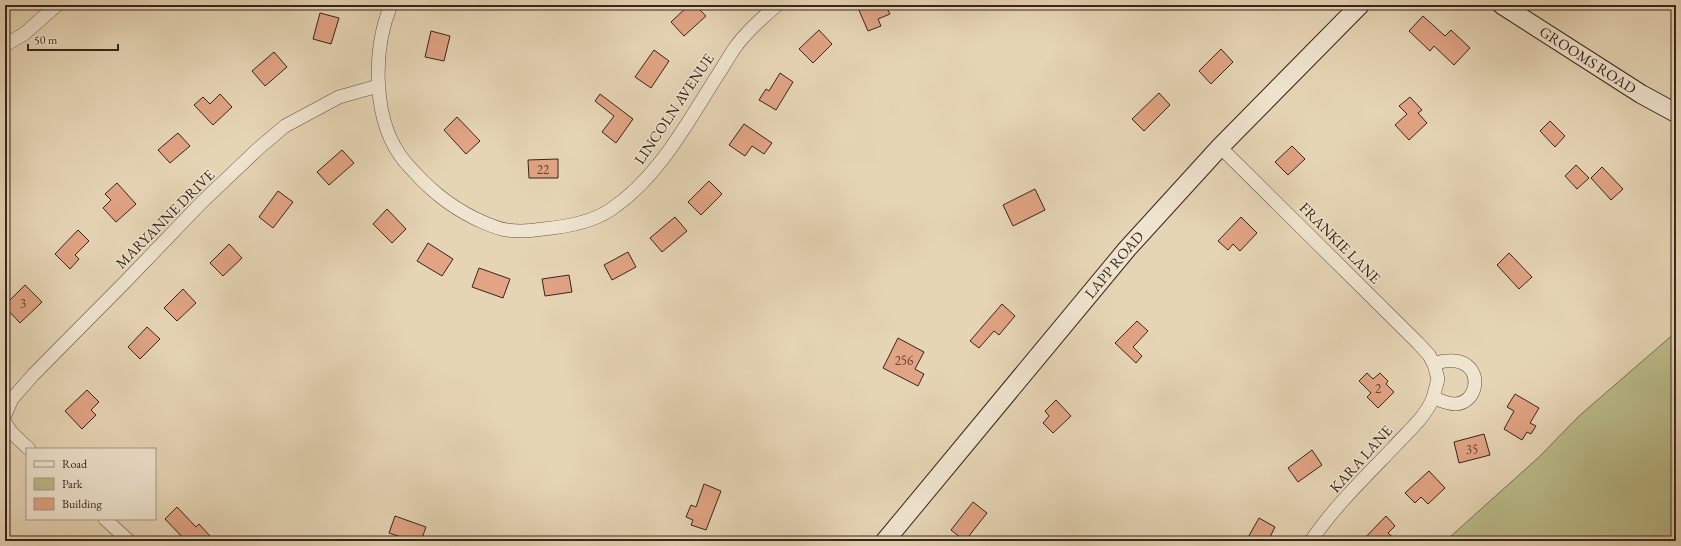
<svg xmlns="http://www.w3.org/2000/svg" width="1681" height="546" viewBox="0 0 1681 546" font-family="'EB Garamond',serif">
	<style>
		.green { fill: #bbbc8a; stroke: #797052 }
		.building { fill: #e1a484; stroke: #37251a }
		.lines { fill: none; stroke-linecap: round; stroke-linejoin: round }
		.street-casing { stroke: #635141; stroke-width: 14 }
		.secondary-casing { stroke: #37251a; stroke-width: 20 }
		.street { stroke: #efe4cf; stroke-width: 13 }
		.secondary { stroke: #efe4cf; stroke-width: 18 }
		.labels { text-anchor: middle; stroke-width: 3; stroke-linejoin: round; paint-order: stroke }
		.number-label { font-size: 13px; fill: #624534 }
		.street-label { font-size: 15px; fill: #37251a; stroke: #efe4cf }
	</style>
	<rect width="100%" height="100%" fill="#e6d5b5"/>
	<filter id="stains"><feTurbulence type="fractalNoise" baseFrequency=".005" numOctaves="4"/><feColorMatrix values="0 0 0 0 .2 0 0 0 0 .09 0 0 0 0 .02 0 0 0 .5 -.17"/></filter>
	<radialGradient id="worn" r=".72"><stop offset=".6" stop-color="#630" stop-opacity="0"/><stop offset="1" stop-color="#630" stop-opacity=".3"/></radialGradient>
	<!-- green -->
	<path class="green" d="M1676,332V541H1448L1450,537L1539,457L1579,416Z"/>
	<!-- building -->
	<g class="building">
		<path d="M689,5H695L706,16L684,36L671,22Z"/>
		<path d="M864,5H885L890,14L878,19L881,26L868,31L858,8Z"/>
		<path d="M320,13L339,18L331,44L313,39Z"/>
		<path d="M1423,16L1445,36L1451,30L1470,48L1454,65L1434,46L1430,51L1409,31Z"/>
		<path d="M819,30L832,44L813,63L799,49Z"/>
		<path d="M431,31L450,36L444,61L425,57Z"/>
		<path d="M1221,49L1233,62L1211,84L1199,71Z"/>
		<path d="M654,50L669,61L651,88L635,77Z"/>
		<path d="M274,52L287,67L265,86L252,71Z"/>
		<path d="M780,73L793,82L776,110L759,100L766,89L769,91Z"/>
		<path d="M1159,93L1170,105L1144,131L1132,119Z"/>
		<path d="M220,94L232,107L213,125L194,105L203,97L210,104Z"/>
		<path d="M600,94L633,119L616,143L602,132L614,116L595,101Z"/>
		<path d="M1410,97L1422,110L1418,113L1427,123L1409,140L1395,125L1407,114L1399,106Z"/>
		<path d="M457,117L480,141L466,154L444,130Z"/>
		<path d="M1550,121L1565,136L1555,147L1540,131Z"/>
		<path d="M744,124L772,143L764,154L752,146L745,156L729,145Z"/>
		<path d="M178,133L190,146L170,163L158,150Z"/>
		<path d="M1292,146L1305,159L1288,175L1275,162Z"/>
		<path d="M342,150L354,163L329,185L317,172Z"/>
		<path d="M558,159V178H529L528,160Z"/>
		<path d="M1576,165L1589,178L1577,189L1565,176Z"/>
		<path d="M1602,167L1623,189L1611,200L1591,178Z"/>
		<path d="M709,181L722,194L701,215L688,202Z"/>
		<path d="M117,183L136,204L116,222L103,208L111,200L105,194Z"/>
		<path d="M1035,189L1045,210L1013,226L1003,205Z"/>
		<path d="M278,191L293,202L273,228L259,217Z"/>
		<path d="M387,209L406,229L392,243L373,224Z"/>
		<path d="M675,217L687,231L662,252L650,238Z"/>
		<path d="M1241,217L1257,233L1240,251L1233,244L1228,250L1218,241Z"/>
		<path d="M78,230L89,241L75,255L79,259L70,269L55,254Z"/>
		<path d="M428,243L453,259L442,276L417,261Z"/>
		<path d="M229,244L242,258L223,276L210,263Z"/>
		<path d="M628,252L636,267L612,280L604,265Z"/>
		<path d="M1509,253L1532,277L1519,289L1497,265Z"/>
		<path d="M479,268L510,279L503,298L472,287Z"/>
		<path d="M569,275L572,292L545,296L542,279Z"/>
		<path d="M25,285L42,302L20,323L5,307V305Z"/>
		<path d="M183,289L196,303L177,321L164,308Z"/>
		<path d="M1002,304L1015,316L999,335L994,331L979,348L970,341Z"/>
		<path d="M1137,321L1148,331L1133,347L1142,356L1136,363L1115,343Z"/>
		<path d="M147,327L160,339L140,359L128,347Z"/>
		<path d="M898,338L924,352L915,369L924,374L918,386L883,368Z"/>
		<path d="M1367,373L1373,379L1380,373L1388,381L1386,384L1394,392L1378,408L1367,397L1371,393L1359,381Z"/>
		<path d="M87,390L99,402L91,410L96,415L82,429L65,411Z"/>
		<path d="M1515,394L1539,408L1530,423L1536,426L1531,434L1527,432L1522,440L1504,429L1514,411L1507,407Z"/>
		<path d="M1056,400L1071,416L1053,433L1043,423L1049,416L1045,411Z"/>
		<path d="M1484,434L1490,455L1459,463L1454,442Z"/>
		<path d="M1312,450L1322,465L1298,482L1288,468Z"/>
		<path d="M1429,471L1445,488L1428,504L1421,497L1415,503L1405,493Z"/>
		<path d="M704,484L721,491L706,530L691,525L693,520L686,517L691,505L696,507Z"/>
		<path d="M973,502L987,513L965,541L951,530Z"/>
		<path d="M177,507L196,527L199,524L210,536L205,541H186L165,519Z"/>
		<path d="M395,516L426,527L421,541H413L389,533Z"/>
		<path d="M1386,516L1395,526L1388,533L1397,541H1362Z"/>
		<path d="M1259,518L1275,527L1268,541H1246Z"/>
	</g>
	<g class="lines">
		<defs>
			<g id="street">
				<path d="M391,5C372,51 372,124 406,163C428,188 446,204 476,219C485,223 497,229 507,230C519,232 531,231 543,229C565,227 592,222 610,210C659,178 688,121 719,73C725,64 730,54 737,45C748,30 763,17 777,5"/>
				<path d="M5,45L24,34L57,5"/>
				<path d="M1220,147L1418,343L1429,355L1434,364"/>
				<path d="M1444,361C1449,361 1455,360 1460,362C1483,369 1478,403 1455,404C1447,404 1440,400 1433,398L1438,379L1434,364Z"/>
				<path d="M5,415L12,399L33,375L129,278L201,203L259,148L285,126L339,97L378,86"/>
				<path d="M5,422L11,432L29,449"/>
				<path d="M105,519L129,541"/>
				<path d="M1311,541C1333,508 1366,476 1393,448C1407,432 1425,418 1433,398"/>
			</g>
			<g id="secondary">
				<path id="s1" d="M1502,5L1641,94L1676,113"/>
				<path id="s2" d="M885,541L1127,249L1220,147L1360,5"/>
			</g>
		</defs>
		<!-- street casing -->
		<use href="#street" class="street-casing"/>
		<!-- secondary casing -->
		<use href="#secondary" class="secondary-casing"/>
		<!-- street -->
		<use href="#street" class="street"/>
		<!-- secondary -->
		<use href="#secondary" class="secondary"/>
	</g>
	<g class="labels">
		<!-- number labels -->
		<g class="number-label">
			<text x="543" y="174">22</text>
			<text x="23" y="308">3</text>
			<text x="904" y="365">256</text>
			<text x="1378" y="393">2</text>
			<text x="1472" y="454">35</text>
		</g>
		<!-- street labels -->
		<g class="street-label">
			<text dy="5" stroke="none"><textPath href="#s1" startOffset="102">GROOMS ROAD</textPath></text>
			<text transform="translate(674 109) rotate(-56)" y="5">LINCOLN AVENUE</text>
			<text transform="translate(165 219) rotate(-45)" y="5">MARYANNE DRIVE</text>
			<text transform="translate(1340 243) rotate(45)" y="5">FRANKIE LANE</text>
			<text dy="5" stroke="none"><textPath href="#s2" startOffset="359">LAPP ROAD</textPath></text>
			<text transform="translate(1361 459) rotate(-48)" y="5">KARA LANE</text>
		</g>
	</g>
	<!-- margin -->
	<rect width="1681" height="546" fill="none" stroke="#e6d5b5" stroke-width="20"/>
	<rect x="6" y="6" width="1669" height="534" fill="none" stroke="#37251a" stroke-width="2"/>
	<rect x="10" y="10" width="1661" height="526" fill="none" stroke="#37251a"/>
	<!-- legend -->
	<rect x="26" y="448" width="130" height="72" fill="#efe4cf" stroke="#a59887"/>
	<rect x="34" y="461" width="20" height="6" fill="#efe4cf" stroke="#a59887"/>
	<text x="62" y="468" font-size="12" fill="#37251a">Road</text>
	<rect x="34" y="478" width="20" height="12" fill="#bbbc8a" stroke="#a59887"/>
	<text x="62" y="488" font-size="12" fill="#37251a">Park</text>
	<rect x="34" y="498" width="20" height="12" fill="#e1a484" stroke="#a59887"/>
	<text x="62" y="508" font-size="12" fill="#37251a">Building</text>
	<!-- scale -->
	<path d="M28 44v6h90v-6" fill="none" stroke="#37251a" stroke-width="2"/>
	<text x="34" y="44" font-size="12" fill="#37251a" stroke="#efe4cf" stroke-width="3" paint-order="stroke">50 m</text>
	<rect width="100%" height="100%" filter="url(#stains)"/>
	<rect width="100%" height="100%" fill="url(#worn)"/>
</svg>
